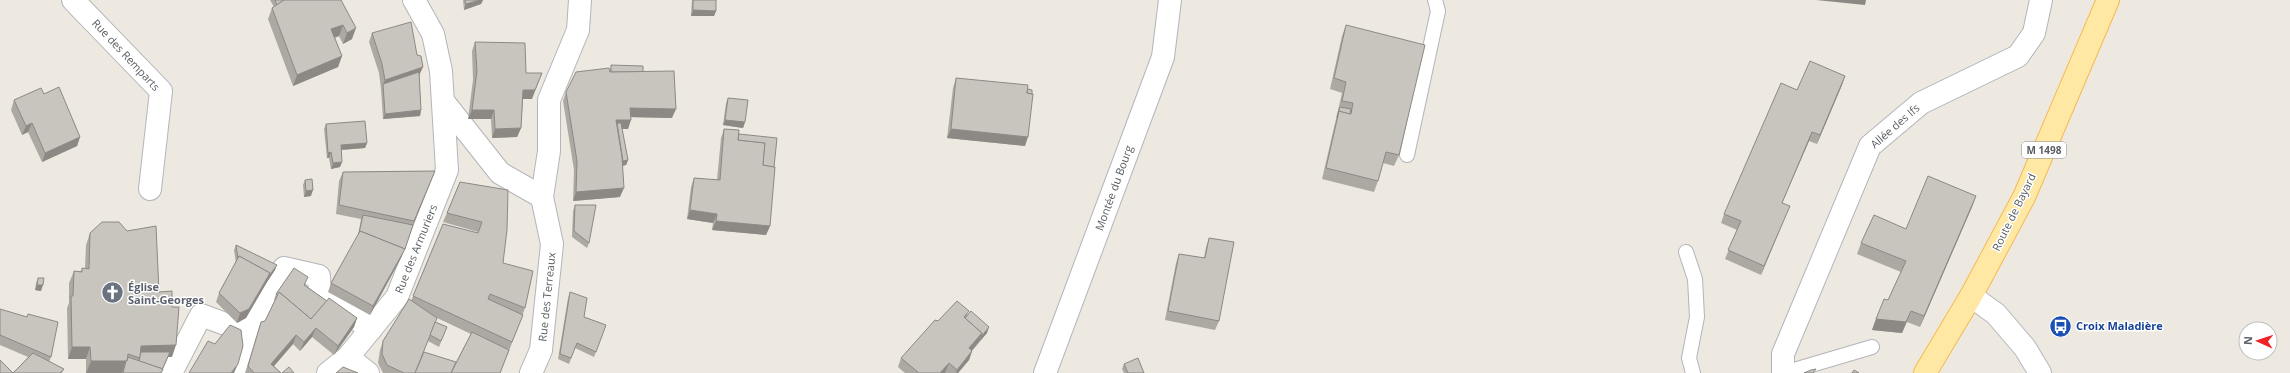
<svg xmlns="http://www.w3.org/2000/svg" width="2290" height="373" viewBox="0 0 2290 373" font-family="'Open Sans',sans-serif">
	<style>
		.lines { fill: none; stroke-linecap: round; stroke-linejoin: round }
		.lane-casing { stroke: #b2b5b9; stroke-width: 16 }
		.street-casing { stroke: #b2b5b9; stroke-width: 24 }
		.secondary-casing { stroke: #b3b7bc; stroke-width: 24 }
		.primary-casing { stroke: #f7b950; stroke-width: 24 }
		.lane { stroke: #fff; stroke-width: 14 }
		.street { stroke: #fff; stroke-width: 22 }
		.secondary { stroke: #fff; stroke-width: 22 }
		.primary { stroke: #ffe8a4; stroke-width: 22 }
		.wall { fill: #aca9a3; fill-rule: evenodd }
		.shaded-wall { fill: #8c8985 }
		.building { fill: #c8c4be; stroke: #8c8985 }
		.labels { text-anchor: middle; stroke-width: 3; stroke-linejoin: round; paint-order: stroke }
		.shield { fill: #fff; stroke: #8b8e92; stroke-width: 1 }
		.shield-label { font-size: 10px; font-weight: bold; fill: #595e63 }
		.street-label { font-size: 11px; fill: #595e63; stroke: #fff }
		.worship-label { font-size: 11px; font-weight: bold; fill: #5b616d; stroke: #fff; text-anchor: start }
		.transit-label { font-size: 11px; font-weight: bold; fill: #164399; stroke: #fff; text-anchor: start }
	</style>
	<rect width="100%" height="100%" fill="#ede9e1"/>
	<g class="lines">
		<defs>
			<g id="lane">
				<path d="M1407,155L1438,11L1435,0"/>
				<path d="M1686,252L1695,279L1697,317L1689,358L1693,373"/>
				<path d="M1784,373L1872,347"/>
			</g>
			<g id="street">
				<path d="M73,0L161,91L150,189"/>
				<path d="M443,101L500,173L542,197"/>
				<path d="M348,357L368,373"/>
				<path d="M171,373L201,315L228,325L250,329"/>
				<path d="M239,373L250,329L284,268L319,276L320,295L371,329"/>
				<path d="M328,373L348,357L397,297L447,170L441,71L433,34L414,0"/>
				<path d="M531,373L541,350L552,244L542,197L549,151V100L578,30L580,0"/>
				<path d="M1045,373L1163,57L1170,0"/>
				<path d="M1783,373V354L1870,146L1921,103L2018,56L2034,33L2041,0"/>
			</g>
			<path id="secondary" d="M1971,296L1996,314L2025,348L2040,373"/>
			<path id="primary" d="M1925,373L1971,296L2024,197L2108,0"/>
		</defs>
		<!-- lane casing -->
		<use href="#lane" class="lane-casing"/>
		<!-- street casing -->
		<use href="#street" class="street-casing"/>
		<!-- secondary casing -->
		<use href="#secondary" class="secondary-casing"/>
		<!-- primary casing -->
		<use href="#primary" class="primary-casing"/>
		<!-- lane -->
		<use href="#lane" class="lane"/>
		<!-- street -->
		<use href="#street" class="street"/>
		<!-- secondary -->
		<use href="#secondary" class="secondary"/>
		<!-- primary -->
		<use href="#primary" class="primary"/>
	</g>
	<!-- wall -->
	<g class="wall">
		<path d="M270,0H341L352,39L343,44L339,36L335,38L342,56L338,67L293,86L268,19L272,8L274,7Z"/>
		<path d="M463,0H483L481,4L464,10Z"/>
		<path d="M692,0H716V11L714,16H691Z"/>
		<path d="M1346,25L1399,155L1394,166L1383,163L1378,181L1374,192L1322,179L1342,93L1330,89L1342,36Z"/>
		<path d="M372,33L419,76L421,110L420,116L383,119L381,89L379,73L369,42Z"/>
		<path d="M475,42L526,73L532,99H523L521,128L517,137L492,138L491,119H468L473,80L472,51Z"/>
		<path d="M611,65L643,72L672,118L631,117L628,129H622L628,160L626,165L623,166L620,197L573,201L574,170L563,101L566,92L610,70Z"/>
		<path d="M1845,76L1842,85L1817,144L1809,141L1782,203L1786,215L1761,275L1725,259L1737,230L1721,223L1724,214L1797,90Z"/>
		<path d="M956,78L1025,146L947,138L953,88Z"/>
		<path d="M44,94L80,137L77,146L42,162L28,132L22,135L11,110L14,100Z"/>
		<path d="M728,98L745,122L743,128L723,125L726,103Z"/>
		<path d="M326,124L367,143L365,148L341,150L342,162L340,167L331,169L329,158H327L324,129Z"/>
		<path d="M724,129L739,134L770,226L766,235L712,230L713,223L687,219L691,187L694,178L717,180L721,138Z"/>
		<path d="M435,171L412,229L401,258L370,315L328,292L331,283L358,236L361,219L336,214L339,181L343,172Z"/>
		<path d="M305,180L311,196L304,197L303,185Z"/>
		<path d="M460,182L503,263L525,308L509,351L500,373H383L378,363L380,350L383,341L411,301L443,224L478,233V232L443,222ZM435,317L471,334L456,362L420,361L428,341L439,347L447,327L435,322Z"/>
		<path d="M1976,196L1972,207L1920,327L1907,322L1902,333L1872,330L1876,319L1888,300L1901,272L1857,254L1861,243L1906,229Z"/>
		<path d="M575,205L589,243L587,248L572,237L573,211Z"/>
		<path d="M90,233L159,292L172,357H168L161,373H86V359H68L67,308L69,303V283L74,271H81L82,268H85L86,245Z"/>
		<path d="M1209,238L1219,321L1215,330L1165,320L1176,263L1179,254L1204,258L1206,247Z"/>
		<path d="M236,245L275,270L267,282L246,318L237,323L216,302L219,293L236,263L234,250Z"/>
		<path d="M38,278L41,291L35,290L36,283Z"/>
		<path d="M306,282L305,285L327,301L357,318L354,327L334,355L312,337L300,351L293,344L274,366L281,373H245L261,322L265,321L275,300H274L276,294Z"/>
		<path d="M570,292L584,317L606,325L594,357L575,348L569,364L558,359L568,298Z"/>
		<path d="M0,309L51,357L49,362L64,369L62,373H13L28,357L0,345Z"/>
		<path d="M968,314L987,333L972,351L969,360L958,373H905L898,367L901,358L938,321Z"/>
		<path d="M1124,364L1144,373H1124L1122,369Z"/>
	</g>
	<!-- shaded-wall -->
	<g class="shaded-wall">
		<path d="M480,0H483L481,4L464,10L466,4Z"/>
		<path d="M1816,0H1866L1865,5Z"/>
		<path d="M693,10L716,11L714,16H691Z"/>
		<path d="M343,25L339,36L327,40L331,29Z"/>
		<path d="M356,28L352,39L343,44L347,33Z"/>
		<path d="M342,56L338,67L293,86L297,75Z"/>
		<path d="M423,67L419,76L383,84L385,80Z"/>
		<path d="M542,73L532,99H520L523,90Z"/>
		<path d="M1845,76L1842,85L1817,144L1820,135Z"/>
		<path d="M630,108L676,109L672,118L626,117Z"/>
		<path d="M421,110L420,116L383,119L385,114Z"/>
		<path d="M472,110H494L491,119H468Z"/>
		<path d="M616,120H631L628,129H616Z"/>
		<path d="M725,120L745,122L743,128L723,125Z"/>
		<path d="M32,123L28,132L22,135L26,126Z"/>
		<path d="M521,128L517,137L492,138L495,129Z"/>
		<path d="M951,129L1028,137L1025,146L947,138Z"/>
		<path d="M1812,132L1809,141L1778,212L1782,203Z"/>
		<path d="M80,137L77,146L42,162L45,153Z"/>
		<path d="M367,143L365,148L339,150L341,145Z"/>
		<path d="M331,152L329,158H327L328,153Z"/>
		<path d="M628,160L626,165L619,166L621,161Z"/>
		<path d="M342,162L340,167L331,169L333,163Z"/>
		<path d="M435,171L431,181L411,230L414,221Z"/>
		<path d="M624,188L620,197L573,201L576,192Z"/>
		<path d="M313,190L311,196L304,197L306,191Z"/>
		<path d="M1976,196L1972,207L1920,327L1924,316Z"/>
		<path d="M1790,206L1786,215L1761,275L1764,266Z"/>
		<path d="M690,210L717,214L713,223L687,219Z"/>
		<path d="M716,221L770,226L766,235L712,230Z"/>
		<path d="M405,249L401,258L370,315L373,306Z"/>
		<path d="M277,265L275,270L267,282L246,318L237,323L240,313Z"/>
		<path d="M37,285H43L41,291L35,290Z"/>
		<path d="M1911,311L1902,333L1872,330L1876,319Z"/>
		<path d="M357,318L354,327L334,355L338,346Z"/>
		<path d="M989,327L987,333L979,342L981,337Z"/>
		<path d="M316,328L312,337L300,351L304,342Z"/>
		<path d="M982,333L979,342L966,357L969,348Z"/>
		<path d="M296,335L293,344L268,373L271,364Z"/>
		<path d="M176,345L172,357H168L161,373L138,358L141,346Z"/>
		<path d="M72,347H90L86,359H68Z"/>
		<path d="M972,351L969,360L958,373H956L957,370Z"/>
		<path d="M91,361H126L122,373H86Z"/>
		<path d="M949,363L945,373H940Z"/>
		<path d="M238,364L234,373H231Z"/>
	</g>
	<!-- building -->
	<g class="building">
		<path d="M275,0H284L277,5Z"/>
		<path d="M284,0H341L356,28L347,33L343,25L331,29L342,56L297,75L272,8Z"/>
		<path d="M465,0H480L466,4Z"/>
		<path d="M693,0H716V11L693,10Z"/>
		<path d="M411,22L417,55L421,56L423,67L385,80L382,64L372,33Z"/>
		<path d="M1346,25L1425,45L1399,155L1386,152L1378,181L1326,168L1339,111L1351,114L1353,103L1342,101L1346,82L1334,78Z"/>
		<path d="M475,42L525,43L526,73H542L535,90H523L521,128L495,129L494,110H472L477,71Z"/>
		<path d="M1810,61L1845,76L1820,135L1812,132L1782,203L1790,206L1764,266L1728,250L1741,221L1724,214L1781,83L1797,90Z"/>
		<path d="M611,65L643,66V72H611Z"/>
		<path d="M609,68L610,72H613L674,71L676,109L630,108L631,120H616L622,157L624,188L576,192L577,161L566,92L576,72Z"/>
		<path d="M419,72L421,110L385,114L383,84Z"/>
		<path d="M956,78L1028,85L1027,93L1033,94L1028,137L951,129Z"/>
		<path d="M59,87L80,137L45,153L32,123L26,126L14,100L41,88L44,94Z"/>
		<path d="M1028,89L1032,90V94L1027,93Z"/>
		<path d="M728,98L748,100L745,122L725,120Z"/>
		<path d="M1340,107L1351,109L1350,114L1339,111L1337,117Z"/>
		<path d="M365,121L367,143L341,145L342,162L333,163L331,152L328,153L326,124Z"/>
		<path d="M617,123H621L628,160L623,161Z"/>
		<path d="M724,129L739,130L738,140L765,143L763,165L775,167L770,226L716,221L717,214L690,210L694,178L720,180Z"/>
		<path d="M739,134L777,138L774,167L763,165L765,143L738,140Z"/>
		<path d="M435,171L414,221L339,205L343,172Z"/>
		<path d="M1928,176L1976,196L1924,316L1911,311L1906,322L1876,319L1884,299L1888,300L1906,261L1861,243L1874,215L1906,229Z"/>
		<path d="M312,179L313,190L306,191L305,180Z"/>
		<path d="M460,182L508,190L507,230L503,263L533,271L525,308L490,294L488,299L523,315L512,342L413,296L443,224L478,233L482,222L447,213Z"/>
		<path d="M575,205H596L589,243L574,231Z"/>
		<path d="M363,215L413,225L405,249L360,231L359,233Z"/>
		<path d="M102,222H119L127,231L156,226L159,292L172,291V307H179L176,345L141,346L140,358L128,354L127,361H91L90,347H72L71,296H73L74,271L82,272V268L89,269L90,233Z"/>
		<path d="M360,231L405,249L373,306L331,283Z"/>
		<path d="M1209,238L1234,242L1219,321L1168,311L1179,254L1205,258Z"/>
		<path d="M236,245L277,265L269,276L270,273L239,256L238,259Z"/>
		<path d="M239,256L270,273L249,309L240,313L219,293Z"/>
		<path d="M294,268L308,277L304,285L327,301L311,319L279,292L278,295L276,294Z"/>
		<path d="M38,278H44L43,285H37Z"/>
		<path d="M279,292L311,319L329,298L357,318L338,346L316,328L304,342L296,335L271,364L281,373H254L248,366L261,322L265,321Z"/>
		<path d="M570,292L587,298L584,317L606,325L596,352L577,343L571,358L560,354Z"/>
		<path d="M409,299L437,318L415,373H404L387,365L382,354L383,341Z"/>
		<path d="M957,301L969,311L964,317L982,333L969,348L972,351L957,370L949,363L940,373H919L901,358L935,320L938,321Z"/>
		<path d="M0,309L27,317L28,314L58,322L51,357L0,335Z"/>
		<path d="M971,311L989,327L981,337L982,333L965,318Z"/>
		<path d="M435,322L447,327L441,341L430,335Z"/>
		<path d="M230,325L241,330L243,346L238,364L231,373H189L208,341L215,344Z"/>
		<path d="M472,332L509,350L500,373H451Z"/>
		<path d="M141,352H170L161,372L163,369L139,361Z"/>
		<path d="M424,352L456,362L451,373H415Z"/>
		<path d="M33,353L64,369L60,373H13Z"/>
		<path d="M128,357L163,369L161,373H123L126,361H127Z"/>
		<path d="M1138,358L1144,373H1128L1124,364Z"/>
		<path d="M0,360L13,373H0Z"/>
		<path d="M289,367L294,373H282Z"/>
		<path d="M343,367L358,373H336Z"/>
		<path d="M1816,369L1813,373H1804L1811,370Z"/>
		<path d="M1854,370L1859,373H1852Z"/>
	</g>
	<!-- icons -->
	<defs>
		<symbol id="church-disc" viewBox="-11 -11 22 22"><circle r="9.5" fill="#6b7280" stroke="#fff"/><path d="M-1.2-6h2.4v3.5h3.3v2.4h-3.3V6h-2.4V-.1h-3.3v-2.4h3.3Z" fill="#fff"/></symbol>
		<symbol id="bus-disc" viewBox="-11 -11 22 22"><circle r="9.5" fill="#1a4fb4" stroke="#fff"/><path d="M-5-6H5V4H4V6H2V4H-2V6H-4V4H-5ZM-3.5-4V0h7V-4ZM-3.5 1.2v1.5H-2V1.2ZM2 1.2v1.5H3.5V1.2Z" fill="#fff"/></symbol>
	</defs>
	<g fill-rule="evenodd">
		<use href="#church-disc" x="100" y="280" width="25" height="25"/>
		<use href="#bus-disc" x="2048" y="314" width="25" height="25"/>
	</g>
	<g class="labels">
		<!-- shield labels -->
		<rect class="shield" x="2022" y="142" width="44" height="16" rx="3"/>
		<g class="shield-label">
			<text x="2044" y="154">M 1498</text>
		</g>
		<!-- street labels -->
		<g class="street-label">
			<text transform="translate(126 55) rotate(47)" y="4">Rue des Remparts</text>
			<text transform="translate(1895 126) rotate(-41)" y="4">Allée des Ifs</text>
			<text transform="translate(1114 188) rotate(-70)" y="4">Montée du Bourg</text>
			<text transform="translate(2014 212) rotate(-64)" y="4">Route de Bayard</text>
			<text transform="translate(416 249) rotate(-68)" y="4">Rue des Armuriers</text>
			<text transform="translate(547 297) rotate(-84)" y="4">Rue des Terreaux</text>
		</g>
		<!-- worship labels -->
		<g class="worship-label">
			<text x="128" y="291">Église<tspan x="128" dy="13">Saint-Georges</tspan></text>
		</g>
		<!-- transit labels -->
		<g class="transit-label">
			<text x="2076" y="330">Croix Maladière</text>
		</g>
	</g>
	<!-- north arrow -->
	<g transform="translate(2258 341) rotate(273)"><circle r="19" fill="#ffffff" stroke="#bdbfc1"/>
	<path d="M0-3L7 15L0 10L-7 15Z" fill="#f02426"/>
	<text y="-6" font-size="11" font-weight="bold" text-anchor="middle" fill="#595e63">N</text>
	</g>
</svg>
